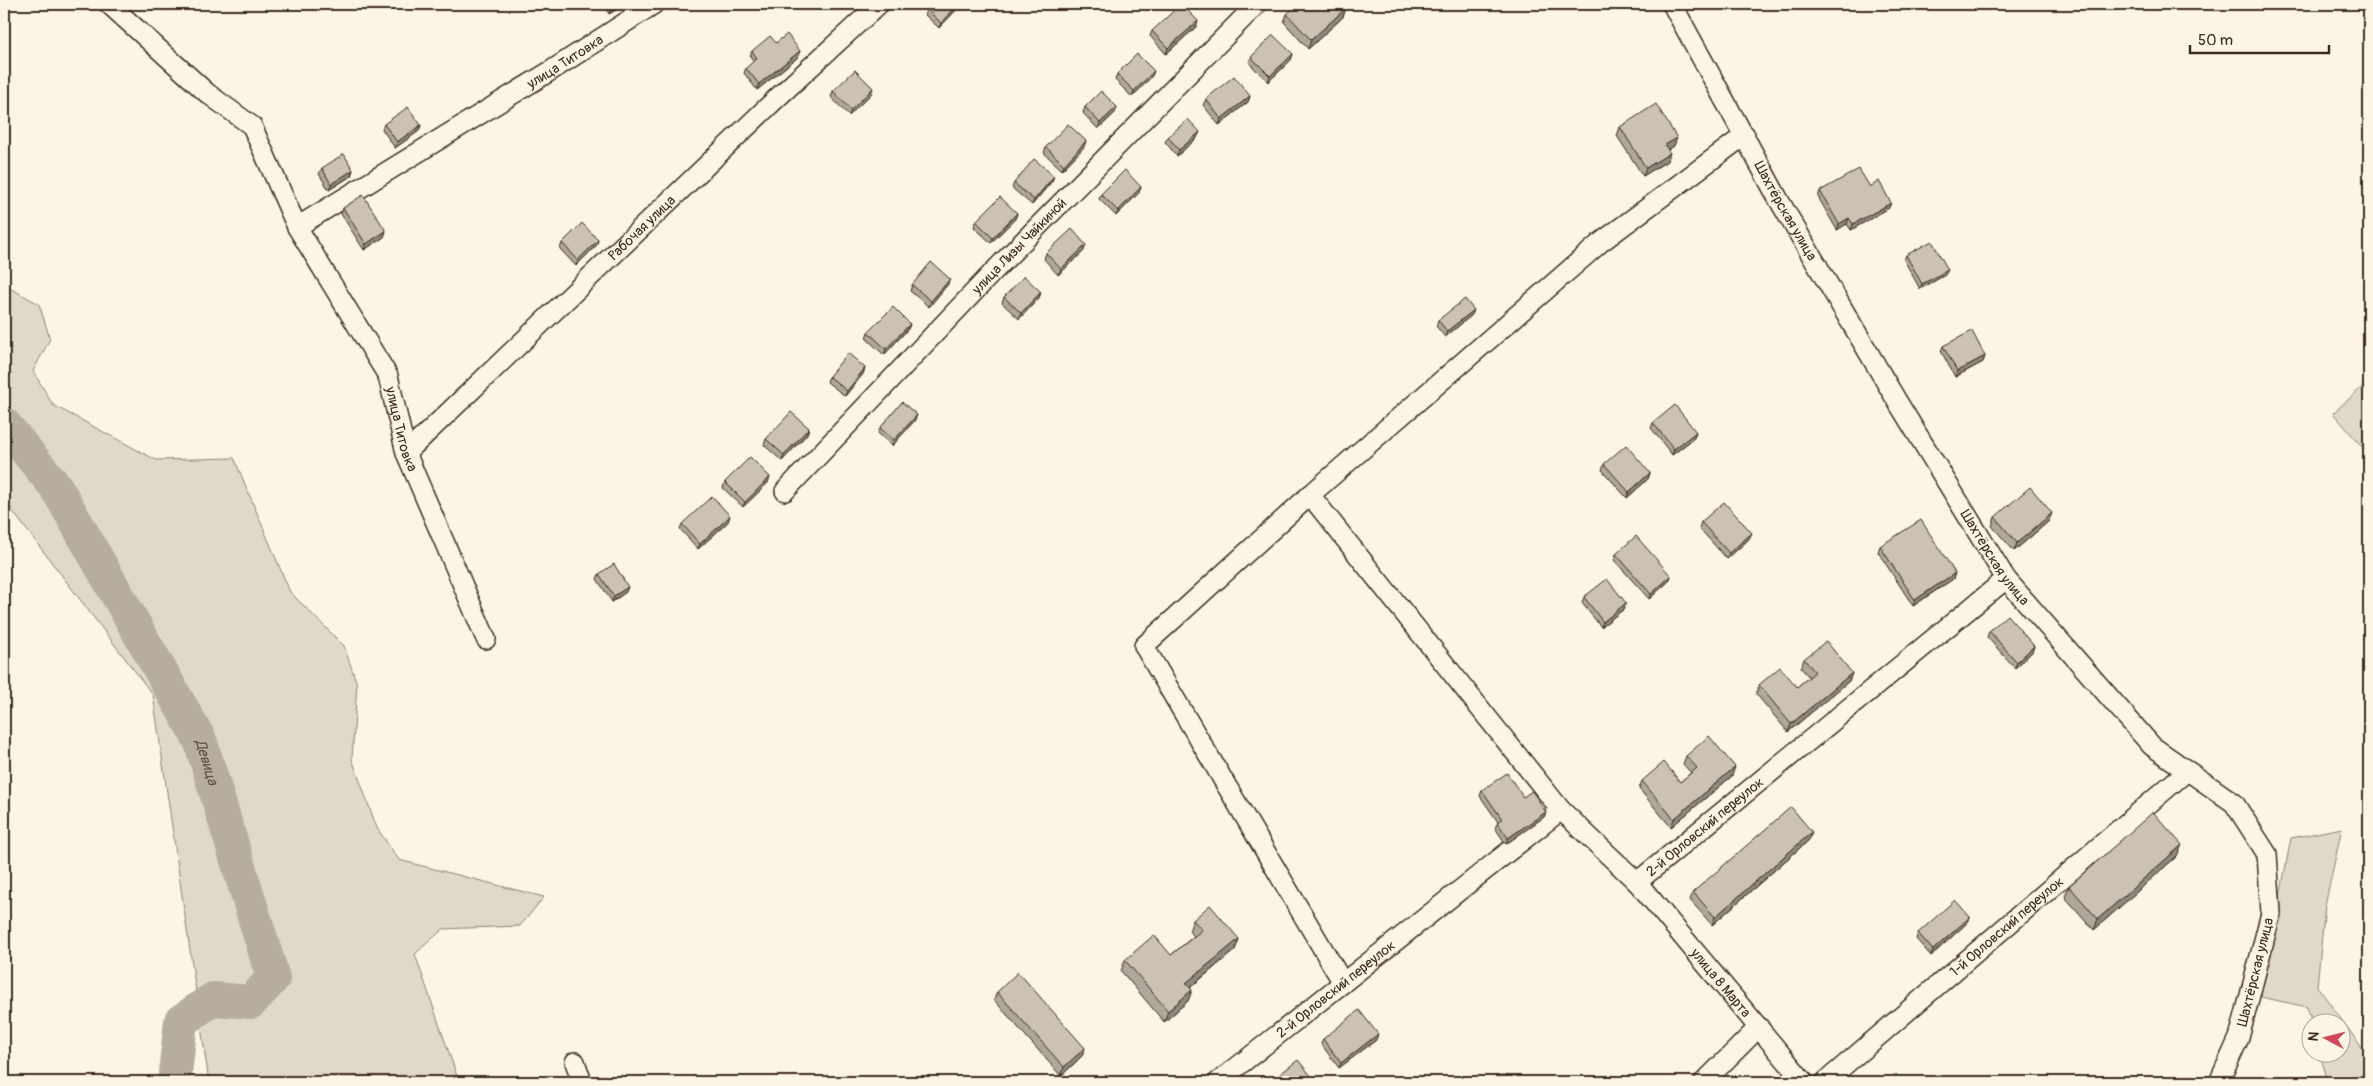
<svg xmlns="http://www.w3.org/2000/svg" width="2373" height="1086" viewBox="0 0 2373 1086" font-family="Pangolin,sans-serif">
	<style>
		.green { fill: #e0d8c8; stroke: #8e8173 }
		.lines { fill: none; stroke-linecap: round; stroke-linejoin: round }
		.river { stroke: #b7ad9e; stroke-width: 34 }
		.minor-casing { stroke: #3b2a1e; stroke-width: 22 }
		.minor { stroke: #fcf5e5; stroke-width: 19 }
		.wall { fill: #afa79a; stroke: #3b2a1e }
		.shaded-wall { fill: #8f887d; stroke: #3b2a1e }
		.building { fill: #ccc2b3; stroke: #3b2a1e }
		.labels { text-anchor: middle; stroke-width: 4.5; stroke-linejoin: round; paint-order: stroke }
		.street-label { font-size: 14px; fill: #3b2a1e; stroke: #fcf5e5 }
		.water-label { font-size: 15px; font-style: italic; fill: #605144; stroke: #fcf5e5 }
	</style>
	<rect width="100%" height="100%" fill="#fcf5e5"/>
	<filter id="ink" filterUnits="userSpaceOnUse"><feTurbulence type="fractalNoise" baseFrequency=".02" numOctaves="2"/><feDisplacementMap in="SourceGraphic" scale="10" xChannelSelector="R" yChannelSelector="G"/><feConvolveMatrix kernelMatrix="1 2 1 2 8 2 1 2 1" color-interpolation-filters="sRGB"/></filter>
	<g filter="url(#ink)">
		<!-- green -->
		<g class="green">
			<path d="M4,285L39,304L50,339L33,371L53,405L156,460L234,458L290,592L344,646L357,684L352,759L377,828L399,860L544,897L520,926L443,929L415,954L459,1082H209L153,695L4,500Z"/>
			<path d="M2369,381V455L2333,413Z"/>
			<path d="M2342,828L2325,905L2317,986L2368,1056L2367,1082H2328L2320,1054H2340V1024L2312,1023L2307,1007L2261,997L2291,838Z"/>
		</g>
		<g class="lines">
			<!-- river -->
			<path class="river" id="s1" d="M4,424L56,487L200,740L273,978L251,1002L213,999L181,1021L174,1082"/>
			<defs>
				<g id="minor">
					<path id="s2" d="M109,4L207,93L252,126L297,227L388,376L406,453L486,639"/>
					<path id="s3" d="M1672,4L1780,202L1897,401L2006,579L2152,746L2234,803L2267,854L2271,913L2239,1038L2219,1082"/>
					<path id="s4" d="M297,227L552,70L654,4"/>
					<path id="s5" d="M406,453L777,98L879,4"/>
					<path id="s6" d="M785,491L994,271L1257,4"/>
					<path d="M1310,495L1561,810"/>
					<path id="s7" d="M1637,882L1804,1082"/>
					<path d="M1343,983L1144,646L1310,495L1600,243L1745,135"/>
					<path d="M575,1062L582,1082"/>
					<path id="s8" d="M1218,1082L1561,810L1637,882L2006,579"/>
					<path d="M1704,1082L1759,1027"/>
					<path id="s9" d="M1825,1082L2187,771"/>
				</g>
			</defs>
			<!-- minor casing -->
			<use href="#minor" class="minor-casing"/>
			<!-- minor -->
			<use href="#minor" class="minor"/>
		</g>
		<!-- wall -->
		<g class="wall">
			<path d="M603,4H626L609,14Z"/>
			<path d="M932,4H960L959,7L939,28L925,15L927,9Z"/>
			<path d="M1346,8L1343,17L1308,49L1284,22L1287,14Z"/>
			<path d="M1198,21L1196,27L1166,54L1150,36L1152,31Z"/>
			<path d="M776,43L798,57L757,90L744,73L746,68L754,62L750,56L752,51Z"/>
			<path d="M1293,54L1291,60L1268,82L1249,63L1251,57Z"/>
			<path d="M1117,74L1152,76L1132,97L1115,80Z"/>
			<path d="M833,91L871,94L849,116L831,97Z"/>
			<path d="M1250,96L1248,102L1219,125L1203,105L1206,99Z"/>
			<path d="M1085,107H1117L1115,113L1098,129L1083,113Z"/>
			<path d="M384,124L421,125L419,131L395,148L382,129Z"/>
			<path d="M1620,127L1674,146L1668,150L1667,161L1643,176L1617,136Z"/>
			<path d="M1168,137L1197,138L1177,156L1165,142Z"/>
			<path d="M1046,147H1084L1062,170L1044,153Z"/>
			<path d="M322,168L353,170L351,176L329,190L319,174Z"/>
			<path d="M1054,176L1052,181L1032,205L1012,188L1014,183Z"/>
			<path d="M1870,187L1889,208L1851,230L1847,224L1837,230L1818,197L1820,191Z"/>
			<path d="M1139,193L1116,216L1099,199L1101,194Z"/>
			<path d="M343,208L386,231L384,237L364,250L341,214Z"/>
			<path d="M1017,213L1015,219L991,243L974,227L976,221Z"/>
			<path d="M598,240L596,246L576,266L560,249L562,243Z"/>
			<path d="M1084,251L1058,275L1044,259L1046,253Z"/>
			<path d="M1906,255L1945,275L1920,289L1904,260Z"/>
			<path d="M948,284L929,307L910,291L912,285Z"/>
			<path d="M1041,292L1039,298L1019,319L1002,303L1004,297Z"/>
			<path d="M1472,315L1445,337L1436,326L1438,320Z"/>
			<path d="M910,324L908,329L884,355L866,338L868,332Z"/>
			<path d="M1943,346L1985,356L1983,362L1955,377L1941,351Z"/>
			<path d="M865,368L863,374L845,396L827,382L829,376Z"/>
			<path d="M915,420L892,446L878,433L880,428Z"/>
			<path d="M1653,423L1696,432L1694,438L1672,455L1651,428Z"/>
			<path d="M809,428L807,434L782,461L764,445L766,439Z"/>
			<path d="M1604,464L1650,473L1648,479L1627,498L1602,470Z"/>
			<path d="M725,482L768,483L743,507L723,488Z"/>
			<path d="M1995,517L2049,521L2014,551L1992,526Z"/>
			<path d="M728,522L698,549L680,529L682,524Z"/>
			<path d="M1701,522L1749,539L1727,559L1699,528Z"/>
			<path d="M1880,546L1955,573L1953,579L1913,606L1878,552Z"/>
			<path d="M1616,554L1671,576L1669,581L1649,599L1614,560Z"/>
			<path d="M599,574L626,592L612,602L597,579Z"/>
			<path d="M1584,597L1624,609L1601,627L1582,603Z"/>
			<path d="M1989,631L2034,646L2032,652L2015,668L1987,637Z"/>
			<path d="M1804,659L1852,673L1849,681L1788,732L1756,694L1759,685L1797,687L1809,677L1801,668Z"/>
			<path d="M1686,756L1732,776L1671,827L1639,789L1642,781L1680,782L1691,773L1683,764Z"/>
			<path d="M1482,790L1523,797L1546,812L1544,817L1506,844L1495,828L1498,822L1480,796Z"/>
			<path d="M1809,840L1712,925L1690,900L1693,892Z"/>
			<path d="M2177,856L2094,930L2065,897L2069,886Z"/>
			<path d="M1970,917L1968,922L1931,956L1916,939L1918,933Z"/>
			<path d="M1193,920L1239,939L1235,950L1190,988L1192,990L1188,1001L1164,1022L1121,971L1125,960L1171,955L1194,936L1189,931Z"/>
			<path d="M997,992L1082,1056L1061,1076L994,1000Z"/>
			<path d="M1323,1039L1376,1040L1339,1068L1321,1044Z"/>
		</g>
		<!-- shaded-wall -->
		<g class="shaded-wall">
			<path d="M618,4H626L609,14L611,8Z"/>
			<path d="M959,4H960L959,7L939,28L941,23Z"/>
			<path d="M1346,8L1343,17L1308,49L1311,40Z"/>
			<path d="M1198,21L1196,27L1166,54L1168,48Z"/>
			<path d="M800,51L798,57L757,90L759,84Z"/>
			<path d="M1293,54L1291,60L1268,82L1270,76Z"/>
			<path d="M1154,71L1152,76L1132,97L1134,91Z"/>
			<path d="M873,88L871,94L849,116L851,110Z"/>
			<path d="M1250,96L1248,102L1219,125L1221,119Z"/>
			<path d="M1117,107L1115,113L1098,129L1100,123Z"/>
			<path d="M421,125L419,131L395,148L397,142Z"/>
			<path d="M1200,132L1197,138L1177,156L1179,150Z"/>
			<path d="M1677,138L1674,146L1662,153L1665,145Z"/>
			<path d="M1086,141L1084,147L1062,170L1064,165Z"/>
			<path d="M1670,153L1667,161L1643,176L1646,168Z"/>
			<path d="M353,170L351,176L329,190L331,184Z"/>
			<path d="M1054,176L1052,181L1032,205L1034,200Z"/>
			<path d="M1141,187L1139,193L1116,216L1118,211Z"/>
			<path d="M1891,203L1889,208L1851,230L1853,224Z"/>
			<path d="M1017,213L1015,219L991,243L993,238Z"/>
			<path d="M1849,218L1847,224L1837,230L1839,224Z"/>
			<path d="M386,231L384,237L364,250L366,244Z"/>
			<path d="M598,240L596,246L576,266L578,260Z"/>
			<path d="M1086,245L1084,251L1058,275L1061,269Z"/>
			<path d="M1948,270L1945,275L1920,289L1922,284Z"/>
			<path d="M950,279L948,284L929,307L931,301Z"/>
			<path d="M1041,292L1039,298L1019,319L1021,313Z"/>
			<path d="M1474,310L1472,315L1445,337L1447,331Z"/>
			<path d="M910,324L908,329L884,355L886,349Z"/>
			<path d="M1985,356L1983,362L1955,377L1957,371Z"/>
			<path d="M865,368L863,374L845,396L847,391Z"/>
			<path d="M917,415L915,420L892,446L894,440Z"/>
			<path d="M809,428L807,434L782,461L784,455Z"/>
			<path d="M1696,432L1694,438L1672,455L1674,449Z"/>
			<path d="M1650,473L1648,479L1627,498L1629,492Z"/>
			<path d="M770,477L768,483L743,507L745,502Z"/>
			<path d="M2052,513L2049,521L2014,551L2017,543Z"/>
			<path d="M730,516L728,522L698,549L700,544Z"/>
			<path d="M1752,533L1749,539L1727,559L1729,553Z"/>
			<path d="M1955,573L1953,579L1913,606L1915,600Z"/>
			<path d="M1671,576L1669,581L1649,599L1651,594Z"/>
			<path d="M628,587L626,592L612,602L614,596Z"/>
			<path d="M1626,603L1624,609L1601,627L1603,622Z"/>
			<path d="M2034,646L2032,652L2015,668L2017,662Z"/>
			<path d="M1852,673L1849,681L1788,732L1791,724Z"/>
			<path d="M1735,767L1732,776L1671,827L1674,819Z"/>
			<path d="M1546,812L1544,817L1506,844L1508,838Z"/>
			<path d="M1812,832L1809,840L1712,925L1715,917Z"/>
			<path d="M2182,845L2177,856L2094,930L2098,919Z"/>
			<path d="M1970,917L1968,922L1931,956L1933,950Z"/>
			<path d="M1239,939L1235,950L1182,994L1186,983Z"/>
			<path d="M1192,990L1188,1001L1164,1022L1168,1011Z"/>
			<path d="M1378,1034L1376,1040L1339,1068L1341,1063Z"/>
			<path d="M1085,1048L1082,1056L1061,1076L1064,1067Z"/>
		</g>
		<!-- building -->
		<g class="building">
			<path d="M608,4H618L611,8Z"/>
			<path d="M932,4H959L941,23L927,9Z"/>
			<path d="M1181,4L1198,21L1168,48L1152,31Z"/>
			<path d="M1298,4H1342L1346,8L1311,40L1287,14Z"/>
			<path d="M787,34L800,51L759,84L746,68L757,58L752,51L770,36L776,43Z"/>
			<path d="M1273,35L1293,54L1270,76L1251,57Z"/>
			<path d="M1137,54L1154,71L1134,91L1117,74Z"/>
			<path d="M855,70L873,88L851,110L833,91Z"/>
			<path d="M1234,76L1250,96L1221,119L1206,99Z"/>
			<path d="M1101,91L1117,107L1100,123L1085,107Z"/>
			<path d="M1656,104L1677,138L1665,145L1670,153L1646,168L1620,127Z"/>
			<path d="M408,107L421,125L397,142L384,124Z"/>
			<path d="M1188,119L1200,132L1179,150L1168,137Z"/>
			<path d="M1068,124L1086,141L1064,165L1046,147Z"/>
			<path d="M344,154L353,170L331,184L322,168Z"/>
			<path d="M1034,159L1054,176L1034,200L1014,183Z"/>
			<path d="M1859,169L1870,187L1879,181L1891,203L1853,224L1849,218L1839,224L1820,191Z"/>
			<path d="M1125,170L1141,187L1118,211L1101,194Z"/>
			<path d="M363,195L386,231L366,244L343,208Z"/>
			<path d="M1000,197L1017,213L993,238L976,221Z"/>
			<path d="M582,223L598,240L578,260L562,243Z"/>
			<path d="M1072,229L1086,245L1061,269L1046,253Z"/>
			<path d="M1932,241L1948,270L1922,284L1906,255Z"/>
			<path d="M931,262L950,279L931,301L912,285Z"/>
			<path d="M1024,276L1041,292L1021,313L1004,297Z"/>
			<path d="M1465,299L1474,310L1447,331L1438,320Z"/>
			<path d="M893,307L910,324L886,349L868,332Z"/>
			<path d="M1972,331L1985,356L1957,371L1943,346Z"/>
			<path d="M848,353L865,368L847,391L829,376Z"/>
			<path d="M902,402L917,415L894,440L880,428Z"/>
			<path d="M1675,405L1696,432L1674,449L1653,423Z"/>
			<path d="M791,412L809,428L784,455L766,439Z"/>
			<path d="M1626,445L1650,473L1629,492L1604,464Z"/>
			<path d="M750,457L770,477L745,502L725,482Z"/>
			<path d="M2030,487L2052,513L2017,543L1995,517Z"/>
			<path d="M712,496L730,516L700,544L682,524Z"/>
			<path d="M1724,502L1752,533L1729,553L1701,522Z"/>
			<path d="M1921,520L1955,573L1915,600L1880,546Z"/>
			<path d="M1636,536L1671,576L1651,594L1616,554Z"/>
			<path d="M614,564L628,587L614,596L599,574Z"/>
			<path d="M1607,579L1626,603L1603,622L1584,597Z"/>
			<path d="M2007,615L2034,646L2017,662L1989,631Z"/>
			<path d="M1826,641L1852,673L1791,724L1759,685L1780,667L1797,687L1815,672L1804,659Z"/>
			<path d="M1709,736L1735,767L1674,819L1642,781L1664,762L1680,782L1697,768L1686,756Z"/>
			<path d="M1507,773L1523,797L1532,791L1546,812L1508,838L1497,822L1502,819L1482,790Z"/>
			<path d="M1791,807L1812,832L1715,917L1693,892Z"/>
			<path d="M2153,812L2182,845L2098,919L2069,886Z"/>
			<path d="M1955,900L1970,917L1933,950L1918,933Z"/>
			<path d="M1210,905L1239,939L1186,983L1192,990L1168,1011L1125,960L1154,935L1171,955L1202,930L1193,920Z"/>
			<path d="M1018,972L1085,1048L1064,1067L997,992Z"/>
			<path d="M1359,1010L1378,1034L1341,1063L1323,1039Z"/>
			<path d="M1298,1060L1316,1082H1270Z"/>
		</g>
	</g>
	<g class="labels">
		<!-- street labels -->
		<g class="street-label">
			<text dy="5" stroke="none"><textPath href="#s4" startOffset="315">улица Титовка</textPath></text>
			<text dy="5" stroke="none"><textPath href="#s3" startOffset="236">Шахтёрская улица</textPath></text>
			<text dy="5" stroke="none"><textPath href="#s5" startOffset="326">Рабочая улица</textPath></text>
			<text dy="5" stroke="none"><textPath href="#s6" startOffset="339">улица Лизы Чайкиной</textPath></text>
			<text dy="5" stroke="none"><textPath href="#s2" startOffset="528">улица Титовка</textPath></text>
			<text dy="5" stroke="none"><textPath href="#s3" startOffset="641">Шахтёрская улица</textPath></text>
			<text dy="5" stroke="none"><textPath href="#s8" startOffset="630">2-й Орловский переулок</textPath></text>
			<text dy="5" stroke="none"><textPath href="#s9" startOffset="239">1-й Орловский переулок</textPath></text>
			<text transform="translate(2255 972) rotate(-76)" y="5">Шахтёрская улица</text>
			<text dy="5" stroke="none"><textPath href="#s7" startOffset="131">улица 8 Марта</textPath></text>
			<text dy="5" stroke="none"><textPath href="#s8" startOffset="150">2-й Орловский переулок</textPath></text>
		</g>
		<!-- water labels -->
		<g class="water-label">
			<text dy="5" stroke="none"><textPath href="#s1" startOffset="396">Девица</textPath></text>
		</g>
	</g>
	<!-- margin -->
	<rect width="2373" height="1086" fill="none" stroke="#fcf5e5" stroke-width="20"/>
	<rect x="10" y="10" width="2353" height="1066" fill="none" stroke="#3b2a1e" stroke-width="2" filter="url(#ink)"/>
	<!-- north arrow -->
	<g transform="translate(2326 1038) rotate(277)"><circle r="24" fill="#fcf5e5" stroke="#afa495"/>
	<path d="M0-4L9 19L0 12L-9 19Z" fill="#d1495b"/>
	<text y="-8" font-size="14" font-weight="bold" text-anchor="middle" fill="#3b2a1e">N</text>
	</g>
	<!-- scale -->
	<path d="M2190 45v8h139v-8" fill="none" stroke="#3b2a1e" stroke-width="2.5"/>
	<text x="2198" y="45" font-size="15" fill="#3b2a1e" stroke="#fcf5e5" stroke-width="4" paint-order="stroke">50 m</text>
</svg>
